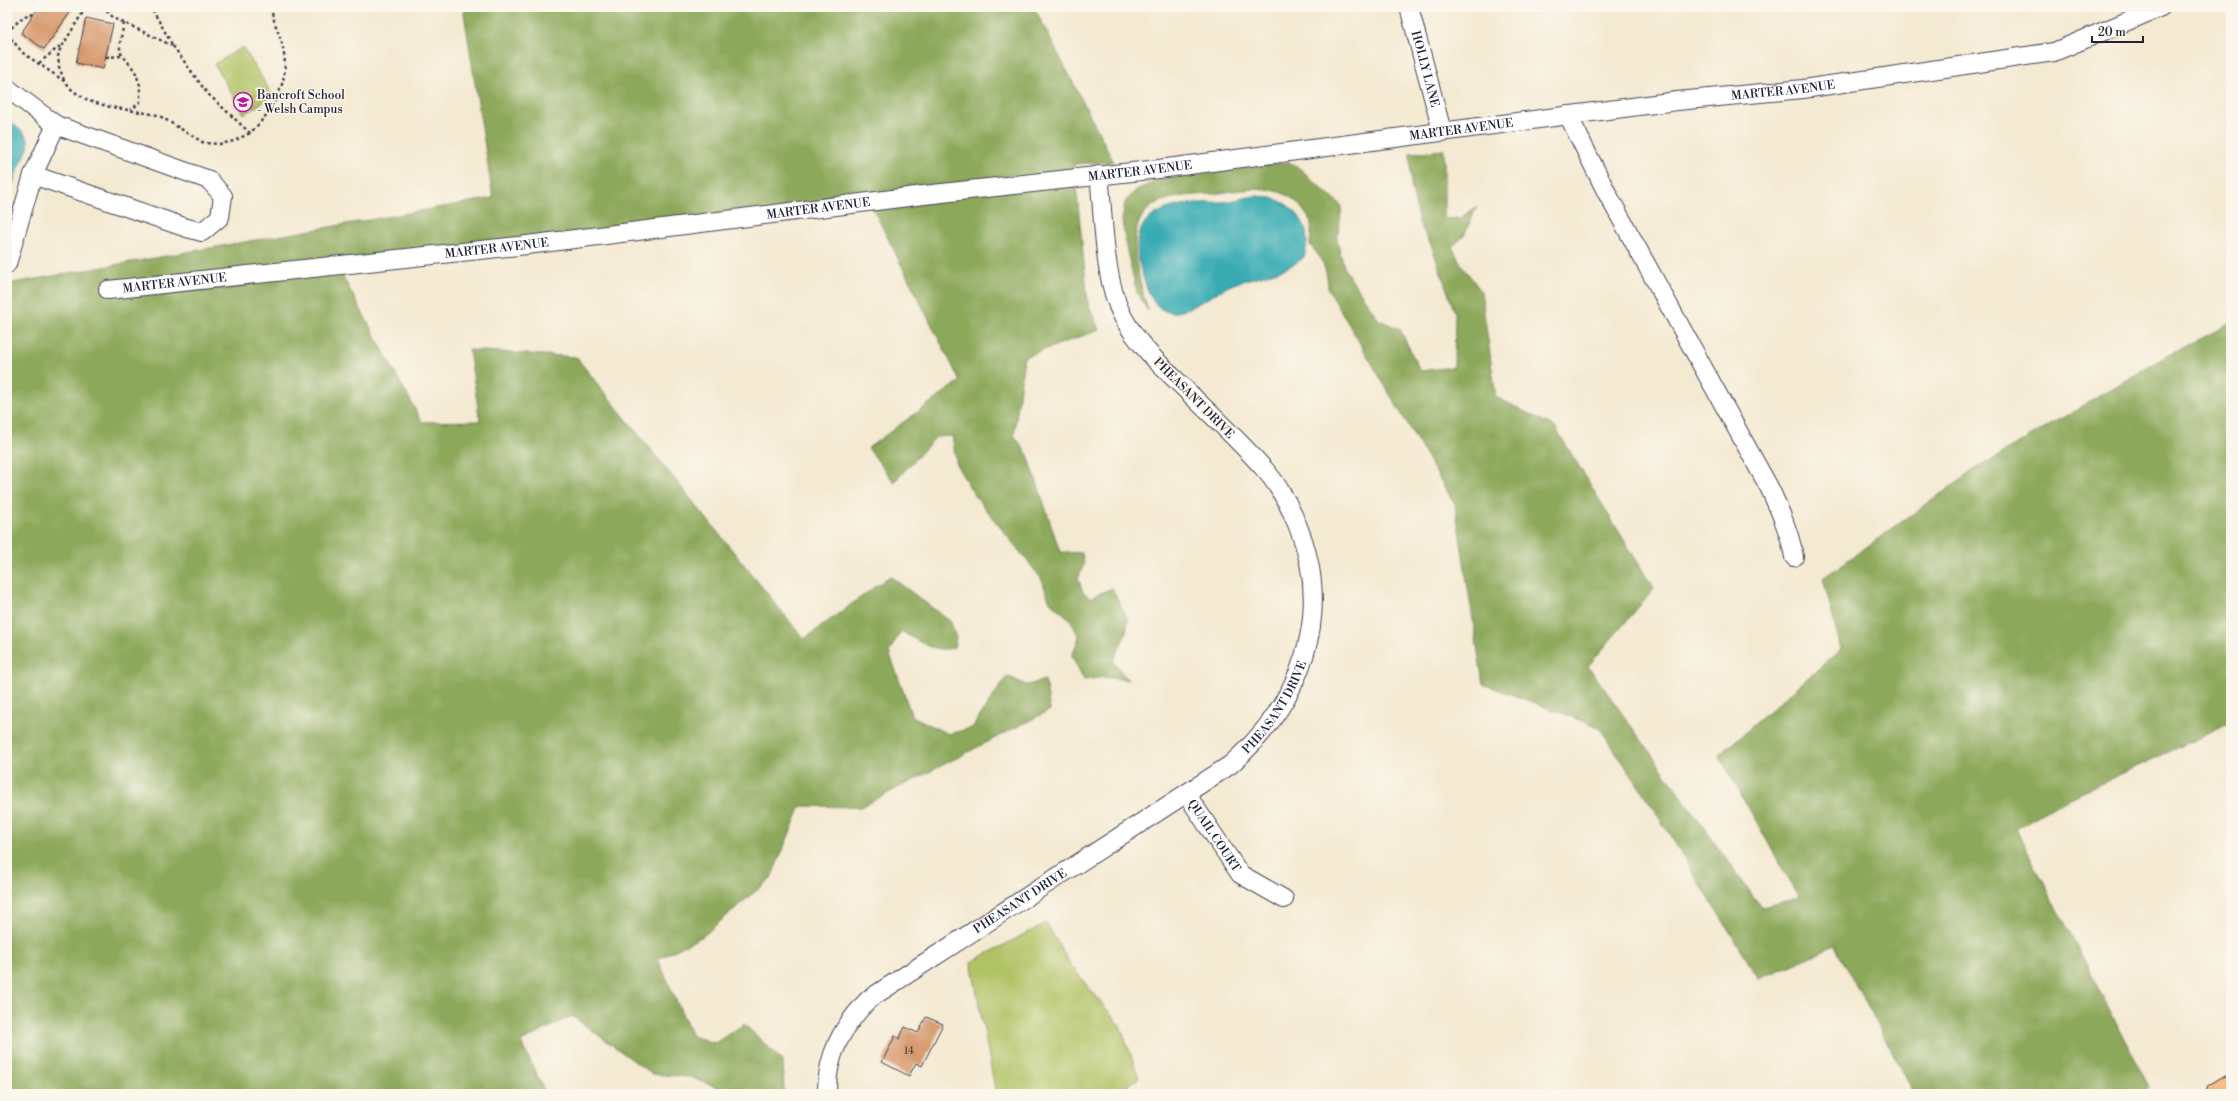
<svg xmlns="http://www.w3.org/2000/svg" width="2238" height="1101" viewBox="0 0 2238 1101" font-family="'Libre Bodoni',serif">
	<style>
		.green { fill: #b1c265; stroke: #6a7250 }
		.forest { fill: #8ca85a; stroke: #57654a }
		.water { fill: #39abb3; stroke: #2e6677 }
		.building { fill: #d6976b }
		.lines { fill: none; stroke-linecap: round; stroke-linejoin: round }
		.minor-casing { stroke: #424052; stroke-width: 20 }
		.major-casing { stroke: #424052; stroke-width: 24 }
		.path { stroke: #424052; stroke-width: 2.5; stroke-dasharray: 3 3; stroke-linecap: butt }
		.minor { stroke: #fff; stroke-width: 18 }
		.major { stroke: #f6be87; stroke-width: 22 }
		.labels { text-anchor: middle; stroke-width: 3; stroke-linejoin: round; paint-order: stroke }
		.number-label { font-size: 10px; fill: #4f3f47 }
		.street-label { font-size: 12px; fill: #22223b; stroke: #fbf7ec }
		.poi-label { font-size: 12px; fill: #22223b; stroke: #fbf7ec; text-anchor: start }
	</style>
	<rect width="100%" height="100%" fill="#fbf7ec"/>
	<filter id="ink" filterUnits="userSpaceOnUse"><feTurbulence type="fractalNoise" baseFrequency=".025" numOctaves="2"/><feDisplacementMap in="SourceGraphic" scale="8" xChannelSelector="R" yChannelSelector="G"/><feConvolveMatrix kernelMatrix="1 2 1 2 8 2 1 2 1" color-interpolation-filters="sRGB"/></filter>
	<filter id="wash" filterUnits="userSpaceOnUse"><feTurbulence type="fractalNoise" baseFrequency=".012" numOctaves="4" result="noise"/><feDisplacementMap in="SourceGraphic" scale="16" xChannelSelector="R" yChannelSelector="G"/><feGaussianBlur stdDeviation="0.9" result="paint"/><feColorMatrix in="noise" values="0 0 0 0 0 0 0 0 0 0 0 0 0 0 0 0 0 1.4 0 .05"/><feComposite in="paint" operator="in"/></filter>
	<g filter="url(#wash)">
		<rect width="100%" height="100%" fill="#f4e9d1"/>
		<!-- green -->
		<g class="green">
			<path d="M243,47L273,96L244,114L214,64Z"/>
			<path d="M1046,923L1072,967L1120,1025L1139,1078L1116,1094H996L971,962Z"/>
		</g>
		<!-- forest -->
		<g class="forest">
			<path d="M463,7H1034L1114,162L1074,164L1088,303L1099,330L1024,357L1014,435L1028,455L1060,552L1082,553L1084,564L1078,579L1083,592L1090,598L1112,588L1128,620L1126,633L1113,661L1128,680L1104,677L1084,680L1072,656L1079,637L1070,619L1050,602L1041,578L975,496L957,466L952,436L936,437L894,482L868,448L960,381L869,201L337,266L422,422L480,421L469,350L576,357L804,639L890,576L951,622L956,638L954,648C934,653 918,641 901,631L889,652L912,716L948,734L972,728L1007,676L1027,685L1045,680L1050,710L861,807L801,806L771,878L703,936L658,959L692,1036L715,1043L744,1024L783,1061L784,1094H716L722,1089L690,1077L652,1074L572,1016L521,1042L546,1094H7V284L493,198Z"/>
			<path d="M1444,150V219L1460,218L1477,206L1464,236L1452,247L1461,264L1481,291L1496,397L1555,427L1654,589L1588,666L1761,907L1799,898L1719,755L1841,649L1823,578L1977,468L2169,355L2231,323V723L2067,799L2016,829L2149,1087L2136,1094H1915L1835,946L1759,979L1650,803L1599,727L1483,684L1455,505L1328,289C1328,271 1322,258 1310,245C1310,238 1312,230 1311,223C1310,219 1306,214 1303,210C1284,180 1243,190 1213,194C1189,196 1155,194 1141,218C1127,244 1141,285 1148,311L1137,293L1126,247L1122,220L1125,202L1136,190L1161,179L1289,162L1298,167L1342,206L1337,241L1345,270L1379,320L1400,329L1420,371L1454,367L1455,313L1432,247L1419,223L1411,184L1410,153Z"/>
		</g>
		<!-- water -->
		<g class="water">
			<path d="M7,119L24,133L29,141L28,149L16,174L7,203Z"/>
			<path d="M1256,196C1289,196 1316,223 1304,257C1288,273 1251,276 1229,286C1214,293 1184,316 1168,312C1153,308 1147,290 1143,277C1120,210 1170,203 1220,202C1232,202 1244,197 1256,196Z"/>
		</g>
		<g id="blocks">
			<!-- building -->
			<g class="building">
				<path d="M39,7H74L44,49L21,33Z"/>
				<path d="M86,18L113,24L103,69L76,63Z"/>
				<path d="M926,1017L943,1024L922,1066L916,1063L909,1076L882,1062L895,1036L899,1039L905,1027L918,1033Z"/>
			</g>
		</g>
	</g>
	<g filter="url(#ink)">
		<use href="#blocks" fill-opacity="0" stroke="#424052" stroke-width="1"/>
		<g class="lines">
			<defs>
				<g id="minor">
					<path id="s1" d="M1409,7L1442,131"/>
					<path d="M7,88L56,125L209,180L223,196L220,217L202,232L187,228L33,175"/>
					<path d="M1568,115L1608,195L1770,489C1780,511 1790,533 1794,557"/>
					<path d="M7,264L33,175L56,125"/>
					<path id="s2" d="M108,290L527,245L924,195L1159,169L1677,101L1803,89L2054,52L2161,7"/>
					<path id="s3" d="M1187,795L1240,874L1284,899"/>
					<path id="s4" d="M827,1094C826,1055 843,1026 869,999L1230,765C1301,703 1335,615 1297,524C1289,505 1280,487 1266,471C1239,440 1208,412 1179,383C1158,363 1137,343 1123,317C1103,279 1104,218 1099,175"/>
				</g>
				<path id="major" d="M2216,1094L2231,1085"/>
			</defs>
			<!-- minor casing -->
			<use href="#minor" class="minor-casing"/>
			<!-- major casing -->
			<use href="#major" class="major-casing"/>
			<!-- path -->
			<g class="path">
				<path d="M102,7L114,18L173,46L151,7"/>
				<path d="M104,9H133L142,7"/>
				<path d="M124,23L120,43V52L135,71L140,85V102L131,110"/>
				<path d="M7,32L24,16L34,14"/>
				<path d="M7,34L23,53L64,81L73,91L89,101L110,107L158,115L204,143L220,144L234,141L250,133"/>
				<path d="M173,46L207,93L250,133C271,113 289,85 284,54C282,38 273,23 271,7"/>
				<path d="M106,57L123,56"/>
				<path d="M39,63L60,46"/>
				<path d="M64,80L59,67L58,53L86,7"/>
			</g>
			<!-- minor -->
			<use href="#minor" class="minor"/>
			<!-- major -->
			<use href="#major" class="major"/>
		</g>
	</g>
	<!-- icons -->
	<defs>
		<symbol id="school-ring" viewBox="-11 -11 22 22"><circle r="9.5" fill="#fbf7ec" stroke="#b5179e" stroke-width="1.5"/><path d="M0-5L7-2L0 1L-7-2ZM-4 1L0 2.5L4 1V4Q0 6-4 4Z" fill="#b5179e"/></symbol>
	</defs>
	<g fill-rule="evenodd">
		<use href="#school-ring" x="232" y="91" width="22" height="22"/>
	</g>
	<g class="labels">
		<!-- number labels -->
		<g class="number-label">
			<text x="909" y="1054">14</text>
		</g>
		<!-- street labels -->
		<g class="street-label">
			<text dy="4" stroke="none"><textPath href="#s1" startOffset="64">HOLLY LANE</textPath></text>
			<text dy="4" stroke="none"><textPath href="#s2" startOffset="1687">MARTER AVENUE</textPath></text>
			<text dy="4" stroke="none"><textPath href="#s2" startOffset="1363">MARTER AVENUE</textPath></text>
			<text dy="4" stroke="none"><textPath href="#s2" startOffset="1039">MARTER AVENUE</textPath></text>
			<text dy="4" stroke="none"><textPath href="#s2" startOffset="715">MARTER AVENUE</textPath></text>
			<text dy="4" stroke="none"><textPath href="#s2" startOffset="391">MARTER AVENUE</textPath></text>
			<text dy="4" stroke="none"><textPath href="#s2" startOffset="67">MARTER AVENUE</textPath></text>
			<text transform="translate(1194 398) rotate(45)" y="4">PHEASANT DRIVE</text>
			<text dy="4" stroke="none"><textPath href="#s4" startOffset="611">PHEASANT DRIVE</textPath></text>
			<text dy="4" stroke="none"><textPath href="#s3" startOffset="49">QUAIL COURT</textPath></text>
			<text dy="4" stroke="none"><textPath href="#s4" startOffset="287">PHEASANT DRIVE</textPath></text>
		</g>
		<!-- poi labels -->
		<g class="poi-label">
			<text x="257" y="99">Bancroft School<tspan x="257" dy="14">- Welsh Campus</tspan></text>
		</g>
	</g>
	<!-- margin -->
	<rect width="2238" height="1101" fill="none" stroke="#fbf7ec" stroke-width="24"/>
	<!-- scale -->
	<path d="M2092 36v6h51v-6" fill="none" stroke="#22223b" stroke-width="2"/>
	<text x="2098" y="36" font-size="12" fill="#22223b" stroke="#fbf7ec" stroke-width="3" paint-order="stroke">20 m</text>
</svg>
